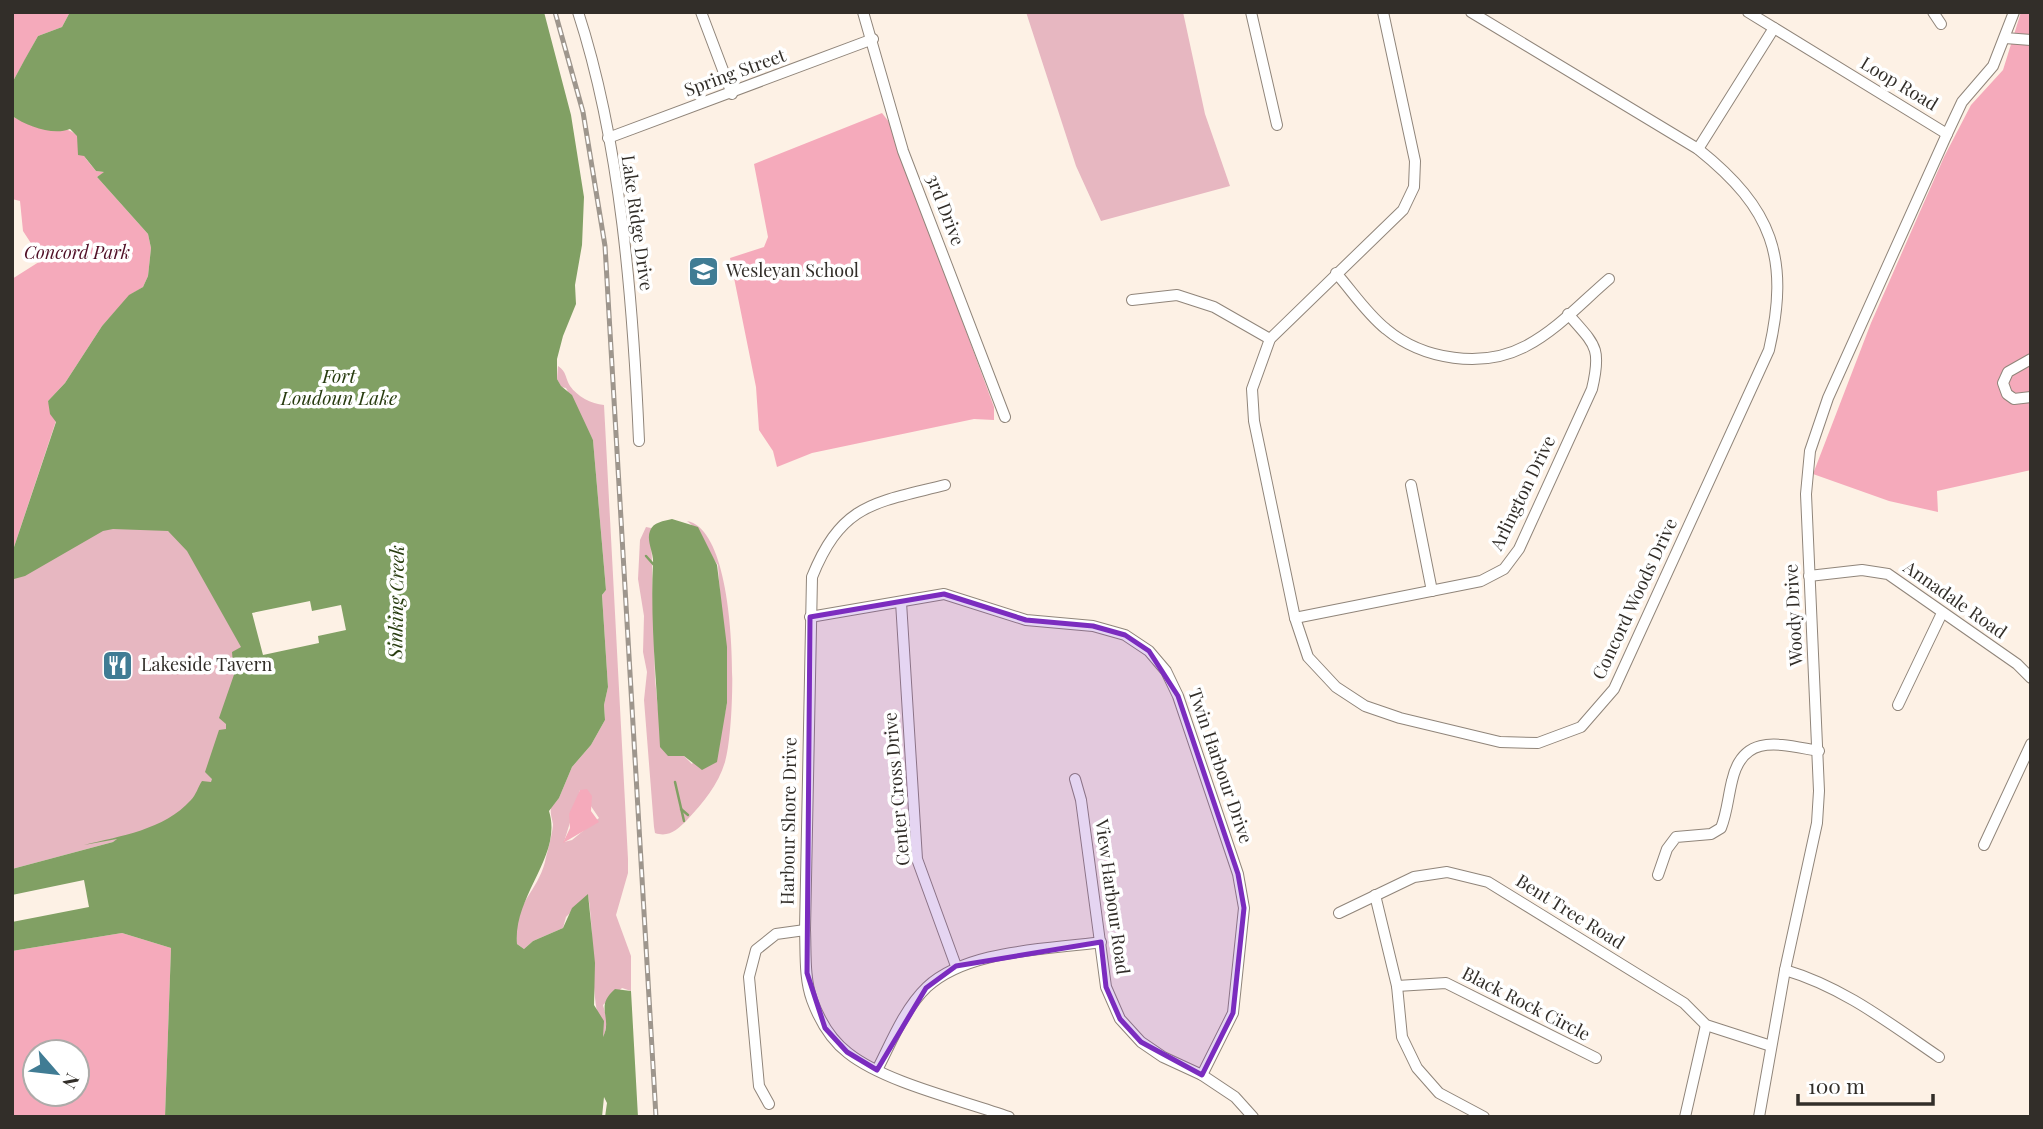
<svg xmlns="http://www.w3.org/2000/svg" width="2043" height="1129" viewBox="0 0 2043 1129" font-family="'Playfair Display',serif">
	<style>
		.green { fill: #e7b7c1; fill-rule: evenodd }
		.forest { fill: #f5aabb; fill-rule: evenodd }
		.water { fill: #81a064 }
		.pier { fill: #fdf1e5 }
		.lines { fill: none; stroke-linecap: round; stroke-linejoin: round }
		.stream { stroke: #81a064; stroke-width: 2.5 }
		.minor-casing { stroke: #90857a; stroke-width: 12 }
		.minor { stroke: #fff; stroke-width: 10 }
		.rail-casing { stroke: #9e968d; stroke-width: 5 }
		.rail { stroke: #fff; stroke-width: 2.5; stroke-dasharray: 8; stroke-linecap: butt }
		.marked { fill: #7b2cbf; fill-opacity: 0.2; stroke: #7b2cbf; stroke-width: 5; stroke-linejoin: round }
		.labels { text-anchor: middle; stroke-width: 7; stroke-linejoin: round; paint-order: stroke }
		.street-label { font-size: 18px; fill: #322e29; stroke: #fff }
		.park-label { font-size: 18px; font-style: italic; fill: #4f0e25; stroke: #fff }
		.poi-label { font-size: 18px; fill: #322e29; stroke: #fff; text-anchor: start }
		.water-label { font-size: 19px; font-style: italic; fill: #283c10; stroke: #fff }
	</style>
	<rect width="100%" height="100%" fill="#fdf1e5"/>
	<!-- green -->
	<g class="green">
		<path d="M1026,12H1183L1205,114L1230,186L1101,221L1076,166Z"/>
		<path d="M558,366C567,372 565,378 570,386C577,396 591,404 604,405L628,859V873L616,915L631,956V991L622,988L603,1005L607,1020L604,1038C588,995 596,942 588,895L566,917L563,928L533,941L524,949L517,944C513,902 536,895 545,862C547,853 553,832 553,824C552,818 550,814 551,808L559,798L572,767L591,745L605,720L604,705L608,687L602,595L606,590L593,440L566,388L561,387L557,379ZM580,790L599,818L572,840L564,842Z"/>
		<path d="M687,521C740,531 737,720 725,762C718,785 703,803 687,820C678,829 669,838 655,833L654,827L644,700L647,672L643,652L644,616L638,579L640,540L646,527L651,528L655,679L658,709L673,755L684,756L692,764L725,713L727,703L718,565C703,546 708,538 687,521Z"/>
		<path d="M159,524L188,546L246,651L225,758L198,810L113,842L12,869V576L14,578L99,527Z"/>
	</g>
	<!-- forest -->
	<g class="forest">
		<path d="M12,12H70L62,27L38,36L12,83Z"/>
		<path d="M2021,12H2031V470L1937,491L1938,512L1889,501L1813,474L1871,323L1944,157L1971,105L2003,70Z"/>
		<path d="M882,113L889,122L994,407V420L974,419L812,453L777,467L773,451L759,430L756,387L730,258L764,247L768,237L754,164Z"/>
		<path d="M12,116C32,129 61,121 78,136C76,149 88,161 96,171L105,172L97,177L148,234L151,248L148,276L143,287L130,295L102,326L65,383L48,401L56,421L12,553V279L42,260L23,231L20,201L12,199Z"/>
		<path d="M587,789L592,796L591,811L599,822L563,843L570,828L569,814L580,790Z"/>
		<path d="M122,933L171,948L165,1117H12V951ZM35,1052H77V1094H35Z"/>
	</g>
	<!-- water -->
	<g class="water">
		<path d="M70,12H544L571,115L584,197L582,245L575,285L576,304L563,336L557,359V379L561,386L572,395L593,440L606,590L602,595L608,687L604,705L605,720L591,745L572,767L559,798L549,811C563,856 513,895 517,944L524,949L533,941L563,928L572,908L588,894L595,963L594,1005L604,1021L603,1037C613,1017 594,1007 615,989L631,991L638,1117H605L607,1103L604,1097L602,1117H165L171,948L122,933L12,951V869L113,842L117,839L84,845C120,836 164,830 191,800C196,795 198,787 202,781L211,782L212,779L205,772L219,730L226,729V724L219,718L237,666L233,664L232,652L241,647L187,551L168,531L113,529L103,531L25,576L14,579L12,576V553L56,422L50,414L48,401L65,383L102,326L129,295L143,287L148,276L151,248L148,234L97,177L104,172L96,171L84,156L78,155L77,136L70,129C53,136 27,126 12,116V83L25,59L38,36L62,27Z"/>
		<path d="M672,519L698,527L717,565L727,647V703L717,762L702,770L684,756H668L660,747C657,686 650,624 653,563C654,553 646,541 650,531C653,522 664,521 672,519Z"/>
	</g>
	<!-- pier -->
	<g class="pier">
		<path d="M310,601L312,611L341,605L346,630L318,636L319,643L263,655L252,613Z"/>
		<path d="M84,880L89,907L12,922V895Z"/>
	</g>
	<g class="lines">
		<!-- stream -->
		<g class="stream">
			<path d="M646,556L654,565"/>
			<path d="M675,782L684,821"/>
			<path d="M681,809L688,815"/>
		</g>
		<defs>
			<g id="minor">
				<path d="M578,12C621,144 633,303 639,441"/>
				<path d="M701,12L732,94"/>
				<path d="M863,12L903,151L1005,417"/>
				<path d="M1251,12L1277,125"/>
				<path d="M1383,12L1415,161L1414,187L1403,210L1270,339L1252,389L1254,421L1295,618L1308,657L1336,687L1365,706L1400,718L1500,742L1538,743L1581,727L1614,689L1769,350C1790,258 1773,209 1698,149L1471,12"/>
				<path d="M1748,12L1947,134"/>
				<path d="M1933,12L1941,24"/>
				<path d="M2005,38L2031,40"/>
				<path d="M608,138L873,39"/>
				<path d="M1698,149L1774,28"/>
				<path d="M1336,273C1352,291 1367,314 1386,329C1423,360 1483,369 1526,346C1557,330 1583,301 1609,279"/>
				<path d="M1132,300L1177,295L1214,307L1270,339"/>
				<path d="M2031,359L2008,372L2003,383L2007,394L2014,399L2031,397"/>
				<path d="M945,485C874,503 842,503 812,577L805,930C806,952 804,978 812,1000C819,1019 831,1040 848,1053C886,1083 962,1100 1009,1117"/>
				<path d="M1411,485L1432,591"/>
				<path d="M1809,576L1862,570L1888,574L2017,664L2031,678"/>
				<path d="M901,602L917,859L956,966"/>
				<path d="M810,617L944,594L1026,620L1093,626L1125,635L1149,651L1166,671L1178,696L1238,874L1244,908L1233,1013L1202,1075"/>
				<path d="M1295,618L1481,581L1504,569L1519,549L1592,389C1602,347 1595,345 1568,314"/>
				<path d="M1898,705L1942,613"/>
				<path d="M1075,779L1081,800L1106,987L1120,1019L1141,1042L1163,1057L1202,1075L1235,1097L1253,1117"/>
				<path d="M1984,845L2031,744"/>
				<path d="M1658,875L1667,849L1676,837L1711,834L1721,828C1727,813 1728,797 1732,781C1743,731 1782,745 1819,751"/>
				<path d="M1375,895L1397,986L1402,1037L1417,1068L1439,1093L1484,1117"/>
				<path d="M1339,913L1414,877L1447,872L1488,882L1684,1003L1706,1025L1771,1046"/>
				<path d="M1785,970C1843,987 1889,1023 1939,1057"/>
				<path d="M1397,986L1446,983L1596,1058"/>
				<path d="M877,1070C891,1043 904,1009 927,987C968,949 1047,950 1101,942"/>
				<path d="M769,1104L759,1086L749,977L756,950L776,934L805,930"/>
				<path d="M1685,1117L1706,1025"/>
				<path d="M1759,1117L1785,970L1817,823L1819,791L1806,494L1810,451L1828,398L1947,134L1962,102L1993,66L2014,12"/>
			</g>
		</defs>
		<!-- minor casing -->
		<use href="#minor" class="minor-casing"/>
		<!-- minor -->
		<use href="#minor" class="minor"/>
		<defs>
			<path id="rail" d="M555,12L583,112L605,246L656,1117"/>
		</defs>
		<!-- rail casing -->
		<use href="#rail" class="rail-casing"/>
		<!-- rail -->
		<use href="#rail" class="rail"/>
	</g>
	<!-- marked area -->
	<path class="marked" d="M944,594L1026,620L1093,626L1125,635L1149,651L1178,696L1238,874L1244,908L1233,1013L1202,1075L1141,1042L1120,1019L1106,987L1101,942L956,966L926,988L877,1070L847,1052L825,1028L807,973L810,617Z"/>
	<!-- icons -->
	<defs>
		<symbol id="school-square" viewBox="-11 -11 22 22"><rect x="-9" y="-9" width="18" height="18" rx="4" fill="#407c94" stroke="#fff"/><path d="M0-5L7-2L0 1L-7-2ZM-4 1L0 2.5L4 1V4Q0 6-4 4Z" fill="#fff"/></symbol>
		<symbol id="restaurant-square" viewBox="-11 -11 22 22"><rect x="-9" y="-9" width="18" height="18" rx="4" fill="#407c94" stroke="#fff"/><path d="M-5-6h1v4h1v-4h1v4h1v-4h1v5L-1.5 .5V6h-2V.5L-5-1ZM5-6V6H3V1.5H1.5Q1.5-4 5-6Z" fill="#fff"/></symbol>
	</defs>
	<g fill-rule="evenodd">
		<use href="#school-square" x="686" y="254" width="35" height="35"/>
		<use href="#restaurant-square" x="100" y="648" width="35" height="35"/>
	</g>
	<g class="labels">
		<!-- street labels -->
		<g class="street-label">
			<text transform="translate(735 73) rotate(-20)" y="6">Spring Street</text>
			<text transform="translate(1899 84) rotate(31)" y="6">Loop Road</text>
			<text transform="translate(945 210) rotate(69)" y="6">3rd Drive</text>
			<text transform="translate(637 223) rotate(82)" y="6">Lake Ridge Drive</text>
			<text transform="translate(1523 493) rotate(-64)" y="6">Arlington Drive</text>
			<text transform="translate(1635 599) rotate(-65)" y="6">Concord Woods Drive</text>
			<text transform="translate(1955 600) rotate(35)" y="6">Annadale Road</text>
			<text transform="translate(1794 615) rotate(-93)" y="6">Woody Drive</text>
			<text transform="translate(1220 766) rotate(71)" y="6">Twin Harbour Drive</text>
			<text transform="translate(897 789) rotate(-95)" y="6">Center Cross Drive</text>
			<text transform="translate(789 821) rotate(-89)" y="6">Harbour Shore Drive</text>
			<text transform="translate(1112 897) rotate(82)" y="6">View Harbour Road</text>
			<text transform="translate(1570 912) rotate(32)" y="6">Bent Tree Road</text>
			<text transform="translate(1526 1004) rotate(27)" y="6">Black Rock Circle</text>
		</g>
		<!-- park labels -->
		<g class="park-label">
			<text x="77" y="259">Concord Park</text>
		</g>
		<!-- poi labels -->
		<g class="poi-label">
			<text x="726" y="277">Wesleyan School</text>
			<text x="141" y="671">Lakeside Tavern</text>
		</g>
		<!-- water labels -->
		<g class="water-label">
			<text x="339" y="383">Fort<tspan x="339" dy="22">Loudoun Lake</tspan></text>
			<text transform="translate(396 602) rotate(-89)" y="7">Sinking Creek</text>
		</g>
	</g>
	<!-- border -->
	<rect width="2043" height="1129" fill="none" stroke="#322e29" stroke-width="28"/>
	<!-- north arrow -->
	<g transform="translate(56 1073) rotate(118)"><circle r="33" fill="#ffffff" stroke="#adaba9" stroke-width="2"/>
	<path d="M0-5L12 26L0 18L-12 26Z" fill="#407c94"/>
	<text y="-10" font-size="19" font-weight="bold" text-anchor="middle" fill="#322e29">N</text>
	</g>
	<!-- scale -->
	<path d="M1798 1094v10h135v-10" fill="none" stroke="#322e29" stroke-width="3.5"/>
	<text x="1808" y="1094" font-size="21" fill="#322e29" stroke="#ffffff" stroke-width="5" paint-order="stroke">100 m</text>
</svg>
